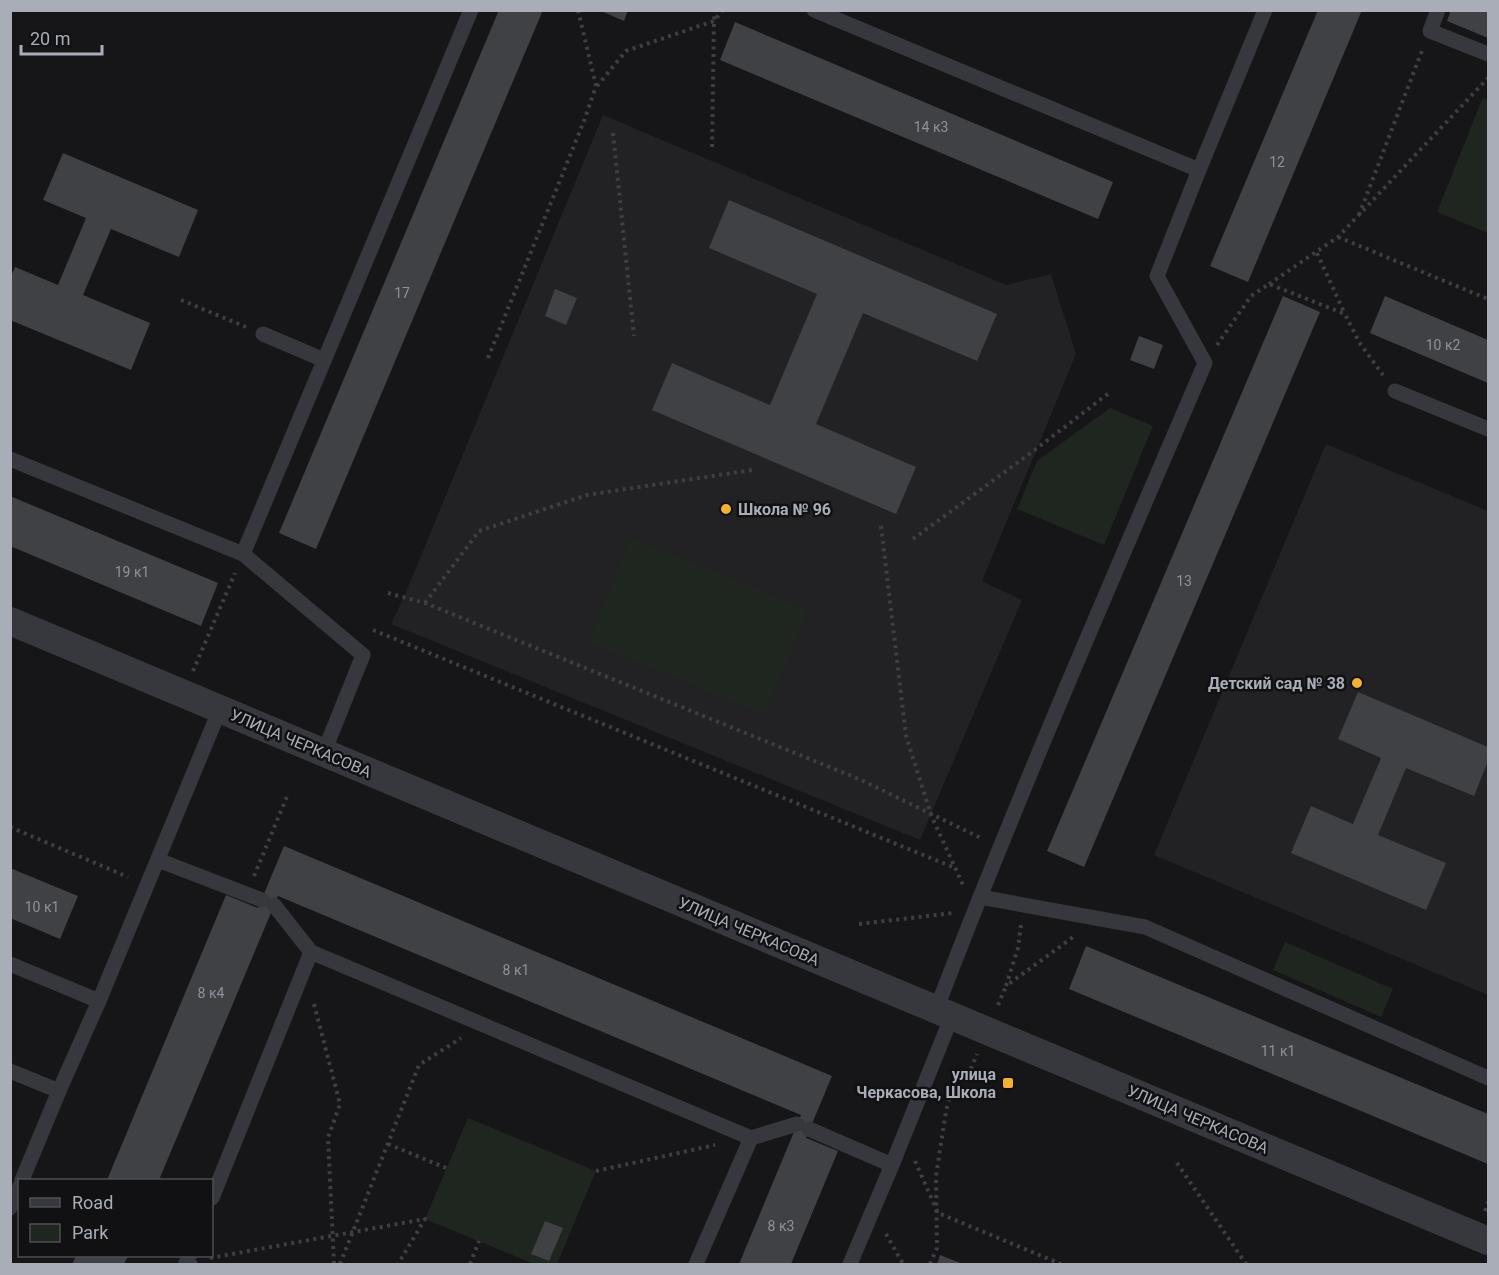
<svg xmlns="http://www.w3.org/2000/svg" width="1499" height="1275" viewBox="0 0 1499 1275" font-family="Roboto,sans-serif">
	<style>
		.built { fill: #222225 }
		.green { fill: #1e261f }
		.building { fill: #404145 }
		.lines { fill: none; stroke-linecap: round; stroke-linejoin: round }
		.path { stroke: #3d3f44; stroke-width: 4; stroke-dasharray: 3 4.5; stroke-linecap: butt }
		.service { stroke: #37383d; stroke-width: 15 }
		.minor { stroke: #37383d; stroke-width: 28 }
		.poi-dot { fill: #f2b134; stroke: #111113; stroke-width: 2 }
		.labels { text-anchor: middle; stroke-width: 5; stroke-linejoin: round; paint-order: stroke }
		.number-label { font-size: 14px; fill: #8e929b }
		.poi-label { font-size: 16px; font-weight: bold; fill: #a8adb8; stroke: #111113; text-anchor: end }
		.street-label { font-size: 16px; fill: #a8adb8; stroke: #111113 }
	</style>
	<rect width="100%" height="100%" fill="#161618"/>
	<!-- built -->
	<g class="built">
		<path d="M603,115L1006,285L1051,274L1076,354L982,581L1022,600L920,840L391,624L404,597Z"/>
		<path d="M1326,444L1488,511V995L1154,855Z"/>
	</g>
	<!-- green -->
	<g class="green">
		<path d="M1483,97L1488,100V233L1437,212Z"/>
		<path d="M1110,408L1153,426L1104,545L1017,509L1037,461Z"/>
		<path d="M631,537L808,610L765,715L588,642Z"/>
		<path d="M1285,942L1393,989L1381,1017L1273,970Z"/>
		<path d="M468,1118L596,1171L557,1264H534L425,1219Z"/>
	</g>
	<!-- building -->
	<g class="building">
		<path d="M499,10H543L316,549L279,533Z"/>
		<path d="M599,10H628L624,21Z"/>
		<path d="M1318,10H1362L1248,282L1210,266Z"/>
		<path d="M1451,10H1488V38L1447,21Z"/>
		<path d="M735,22L1113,182L1098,219L720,60Z"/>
		<path d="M63,153L198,210L179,257L111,229L83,295L150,323L131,370L10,320V278L15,267L58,285L86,218L43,200Z"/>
		<path d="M729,200L997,314L977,361L863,313L816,424L916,467L896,514L652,410L672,363L770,405L817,294L709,248Z"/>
		<path d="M555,289L577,298L566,325L545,316Z"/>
		<path d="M1283,296L1320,312L1084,867L1047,851Z"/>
		<path d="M1385,296L1488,340V383L1370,333Z"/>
		<path d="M1139,336L1163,345L1154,369L1130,360Z"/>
		<path d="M10,496L218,583L201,626L10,546Z"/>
		<path d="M1358,692L1488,747V761L1474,796L1406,768L1378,835L1446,863L1426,910L1291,853L1311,806L1353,824L1381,758L1338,739Z"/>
		<path d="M284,846L832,1076L806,1138L838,1151L791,1264H739L801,1115L278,896L159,1180H107L226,895L258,908Z"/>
		<path d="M10,868L78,896L60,939L10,918Z"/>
		<path d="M1086,946L1488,1114V1164L1069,989Z"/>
		<path d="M545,1221L563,1228L549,1261L531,1254Z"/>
		<path d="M940,1255L963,1264H937Z"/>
		<path d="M76,1256H128L124,1264H72Z"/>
	</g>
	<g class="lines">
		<!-- path -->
		<g class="path">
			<path d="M597,86L626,51L714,21L723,10"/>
			<path d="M613,133L634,336"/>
			<path d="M712,147L714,21L715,10"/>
			<path d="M1359,215L1423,48"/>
			<path d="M1338,237L1488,299"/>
			<path d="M1317,253L1345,314"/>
			<path d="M1269,284L1338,237L1488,78"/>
			<path d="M181,300L246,327"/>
			<path d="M1217,345L1251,296L1269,284L1345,314L1359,342L1383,375"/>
			<path d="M488,358L584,121L596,86L578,10"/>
			<path d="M881,526L906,736L931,815L963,885"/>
			<path d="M913,539L1036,449L1109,393"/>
			<path d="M388,593L425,603L859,779L983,839"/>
			<path d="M425,603L479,531L587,495L752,470"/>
			<path d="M373,630L955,868"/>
			<path d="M193,671L235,573"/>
			<path d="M10,827L128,877"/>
			<path d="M254,876L288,794"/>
			<path d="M859,924L953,913"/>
			<path d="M1021,925L1018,948L1006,986L1076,935"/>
			<path d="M314,1004L340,1104L328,1138L334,1264"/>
			<path d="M998,1005L1006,986"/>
			<path d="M968,1076L977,1054"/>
			<path d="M388,1144L446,1168"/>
			<path d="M915,1161L938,1213L1061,1264"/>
			<path d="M1177,1163L1246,1264"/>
			<path d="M596,1171L715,1145"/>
			<path d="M1485,1211L1488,1202"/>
			<path d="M886,1234L903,1264"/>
			<path d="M210,1258L425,1219L398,1264"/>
			<path d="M340,1264L419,1065L461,1038"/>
			<path d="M470,1264L479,1241"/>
			<path d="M930,1264L937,1248L936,1176L946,1111L957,1071"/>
		</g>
		<!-- service -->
		<g class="service">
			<path d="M814,10L1199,170"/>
			<path d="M1438,10L1430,31L1488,54"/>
			<path d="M263,334L324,360"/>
			<path d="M1395,391L1488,429"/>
			<path d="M10,459L243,554L363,655L324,752"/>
			<path d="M243,554L471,10"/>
			<path d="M158,860L262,900"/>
			<path d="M980,897L1145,927L1488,1078"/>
			<path d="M274,905L311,952L751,1138L797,1124"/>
			<path d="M10,964L99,1001"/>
			<path d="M936,1010C1019,792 1113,578 1205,363L1157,276L1199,170L1265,10"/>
			<path d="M10,1071L59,1091"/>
			<path d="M809,1129L892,1165"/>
			<path d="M22,1180L59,1091L99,1001L220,709"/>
			<path d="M212,1198L311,952"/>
			<path d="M10,1208L20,1186"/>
			<path d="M189,1256L186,1263L190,1264"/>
			<path d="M696,1264L751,1138"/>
			<path d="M850,1264L892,1165L952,1016"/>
		</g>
		<!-- minor -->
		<path class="minor" d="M10,621L1488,1241"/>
	</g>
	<!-- markers -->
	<g class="poi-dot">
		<circle cx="726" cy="509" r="6"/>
		<circle cx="1357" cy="683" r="6"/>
		<rect x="1002" y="1077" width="12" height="12" rx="3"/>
	</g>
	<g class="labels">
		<!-- number labels -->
		<g class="number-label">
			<text x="931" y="132">14 к3</text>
			<text x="1277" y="167">12</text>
			<text x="402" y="298">17</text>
			<text x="1443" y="350">10 к2</text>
			<text x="132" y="577">19 к1</text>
			<text x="1184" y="586">13</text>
			<text x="42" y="912">10 к1</text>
			<text x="516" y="975">8 к1</text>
			<text x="211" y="998">8 к4</text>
			<text x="1278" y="1056">11 к1</text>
			<text x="781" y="1231">8 к3</text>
		</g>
		<!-- poi labels -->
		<g class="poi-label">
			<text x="738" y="515" text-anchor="start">Школа № 96</text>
			<text x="1345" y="689">Детский сад № 38</text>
			<text x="996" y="1080">улица<tspan x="996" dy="18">Черкасова, Школа</tspan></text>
		</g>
		<!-- street labels -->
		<g class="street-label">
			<text transform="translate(301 743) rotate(23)" y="6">УЛИЦА ЧЕРКАСОВА</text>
			<text transform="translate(749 931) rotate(23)" y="6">УЛИЦА ЧЕРКАСОВА</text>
			<text transform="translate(1198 1119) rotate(23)" y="6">УЛИЦА ЧЕРКАСОВА</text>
		</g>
	</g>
	<!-- border -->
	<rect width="1499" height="1275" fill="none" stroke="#a8adb8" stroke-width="24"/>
	<!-- legend -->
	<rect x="18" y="1179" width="195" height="78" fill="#111113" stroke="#4d4f55" stroke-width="1.5"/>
	<rect x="30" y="1198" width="30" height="9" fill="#37383d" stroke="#4d4f55" stroke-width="1.5"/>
	<text x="72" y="1209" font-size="18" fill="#a8adb8">Road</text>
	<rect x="30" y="1224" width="30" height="18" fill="#1e261f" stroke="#4d4f55" stroke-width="1.5"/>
	<text x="72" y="1239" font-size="18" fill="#a8adb8">Park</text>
	<!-- scale -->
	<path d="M21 45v9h81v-9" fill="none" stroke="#a8adb8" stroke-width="3"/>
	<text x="30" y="45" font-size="18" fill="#a8adb8" stroke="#111113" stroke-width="4.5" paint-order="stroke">20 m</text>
</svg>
